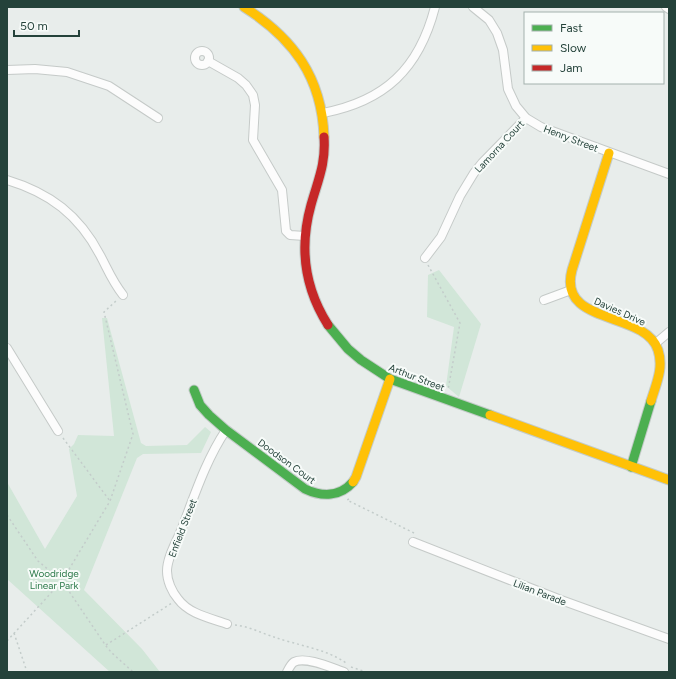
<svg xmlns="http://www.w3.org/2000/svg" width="676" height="679" viewBox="0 0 676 679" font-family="Figtree,sans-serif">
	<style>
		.green { fill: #d1e6d8 }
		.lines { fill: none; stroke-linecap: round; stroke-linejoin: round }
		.street-casing { stroke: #c5cac8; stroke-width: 10 }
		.fast-casing { stroke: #c3cbc8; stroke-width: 11 }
		.slow-casing { stroke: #c3cbc8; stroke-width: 11 }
		.jam-casing { stroke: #c3cbc8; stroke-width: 11 }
		.path { stroke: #c3ccca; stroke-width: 1.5; stroke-dasharray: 2 3; stroke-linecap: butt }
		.street { stroke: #fcfcfc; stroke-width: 8 }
		.fast { stroke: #4caf50; stroke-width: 9 }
		.slow { stroke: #ffc107; stroke-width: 9 }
		.jam { stroke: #c62828; stroke-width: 9 }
		.labels { text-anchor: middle; stroke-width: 4; stroke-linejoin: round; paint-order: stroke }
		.street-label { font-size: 10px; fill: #24423a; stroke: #f7fbf9 }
		.park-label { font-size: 10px; fill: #2d7a4b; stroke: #f7fbf9 }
	</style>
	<rect width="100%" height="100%" fill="#e8edeb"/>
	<!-- green -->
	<g class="green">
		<path d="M439,270L481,324L459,397L446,386L454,327L427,317L428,275Z"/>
		<path d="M102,318H107L141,443L146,446L187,445L205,427L211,432L201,453L143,454L137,458L84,590L142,649L160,672H110L7,579V482L45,549L77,496L69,449L74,444L78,435L114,436Z"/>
	</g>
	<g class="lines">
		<defs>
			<g id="street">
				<path d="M473,7L489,20L497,33L503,50L508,89L516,106L526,118L541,127L669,174"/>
				<path d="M666,7L669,9"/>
				<circle cx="202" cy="58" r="7"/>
				<path d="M208,61L238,78L246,85L253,95L255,105L253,140L282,190L286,231L290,235L305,236"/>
				<path d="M7,70L35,69L67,72L109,86L158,118"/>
				<path d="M323,113C385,101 419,69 435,7"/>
				<path d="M7,180C50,193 79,215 100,255C108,270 112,281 123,295"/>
				<path d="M425,258L441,237L460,196L474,173L482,163L526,118"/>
				<path d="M544,300L571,290"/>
				<path d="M656,343L669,332"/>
				<path d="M7,348L58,431"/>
				<path d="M226,430C206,460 195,494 182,528C177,541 167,557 167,571C167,581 172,592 178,599C189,614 210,618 227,624"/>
				<path d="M413,542L561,600L669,639"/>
				<path d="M287,672C289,668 291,664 294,662C306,656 332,668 344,672"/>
			</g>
			<g id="fast">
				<path d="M328,325L348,349L361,360L390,379L490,415"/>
				<path d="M194,390L200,405L209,415L226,430L305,489C322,497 340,497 353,482"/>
				<path d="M631,467L651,401"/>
			</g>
			<g id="slow">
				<path d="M244,7C293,38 322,77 324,137"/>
				<path d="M609,153L572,270C557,326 645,310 658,350C664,368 656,384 651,401"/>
				<path d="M490,415L669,480"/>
				<path d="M353,482L356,477L390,379"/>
			</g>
			<path id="jam" d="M324,137C326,164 318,180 311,205C299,248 304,287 328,325"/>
		</defs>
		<!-- street casing -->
		<use href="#street" class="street-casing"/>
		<!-- fast casing -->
		<use href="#fast" class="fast-casing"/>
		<!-- slow casing -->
		<use href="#slow" class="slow-casing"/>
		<!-- jam casing -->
		<use href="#jam" class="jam-casing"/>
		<!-- path -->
		<g class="path">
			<path d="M428,265L460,323L448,390"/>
			<path d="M63,438L110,501"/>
			<path d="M349,499L347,500L414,533"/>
			<path d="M7,515L38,561L62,581L106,646L112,653L133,672"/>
			<path d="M235,625C248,626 261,633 274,637C296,645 327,649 346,663"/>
			<path d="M14,633L27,672"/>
			<path d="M7,641L62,581L110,501L133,434L104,312L117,300"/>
			<path d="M106,645L172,603"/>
			<path d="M351,667L366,672"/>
		</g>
		<!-- street -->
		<use href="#street" class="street"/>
		<!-- fast -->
		<use href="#fast" class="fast"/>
		<!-- slow -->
		<use href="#slow" class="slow"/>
		<!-- jam -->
		<use href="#jam" class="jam"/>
	</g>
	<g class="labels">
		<!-- street labels -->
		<g class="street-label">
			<text transform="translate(571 138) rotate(21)" y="4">Henry Street</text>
			<text transform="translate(499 146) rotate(-47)" y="4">Lamorna Court</text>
			<text transform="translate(620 311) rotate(24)" y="4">Davies Drive</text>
			<text transform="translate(417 377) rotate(21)" y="4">Arthur Street</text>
			<text transform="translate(287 461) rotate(36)" y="4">Doodson Court</text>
			<text transform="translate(182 528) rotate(-69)" y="4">Enfield Street</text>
			<text transform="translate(540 592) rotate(21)" y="4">Lilian Parade</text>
		</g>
		<!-- park labels -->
		<g class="park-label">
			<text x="54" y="577">Woodridge<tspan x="54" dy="12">Linear Park</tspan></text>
		</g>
	</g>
	<!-- border -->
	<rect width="676" height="679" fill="none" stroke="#24423a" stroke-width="16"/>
	<!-- legend -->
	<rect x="524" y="12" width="140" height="72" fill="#f7fbf9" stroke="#a3b1ad"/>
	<rect x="532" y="25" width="20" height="6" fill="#4caf50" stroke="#a3b1ad"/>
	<text x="560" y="32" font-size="12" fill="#24423a">Fast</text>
	<rect x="532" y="45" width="20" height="6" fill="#ffc107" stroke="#a3b1ad"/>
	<text x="560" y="52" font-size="12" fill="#24423a">Slow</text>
	<rect x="532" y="65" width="20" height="6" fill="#c62828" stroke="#a3b1ad"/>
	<text x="560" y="72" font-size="12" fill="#24423a">Jam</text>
	<!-- scale -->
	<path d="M14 30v6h65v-6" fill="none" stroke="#24423a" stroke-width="2"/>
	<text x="20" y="30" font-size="12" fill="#24423a" stroke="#f7fbf9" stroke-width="3" paint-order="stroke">50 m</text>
</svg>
